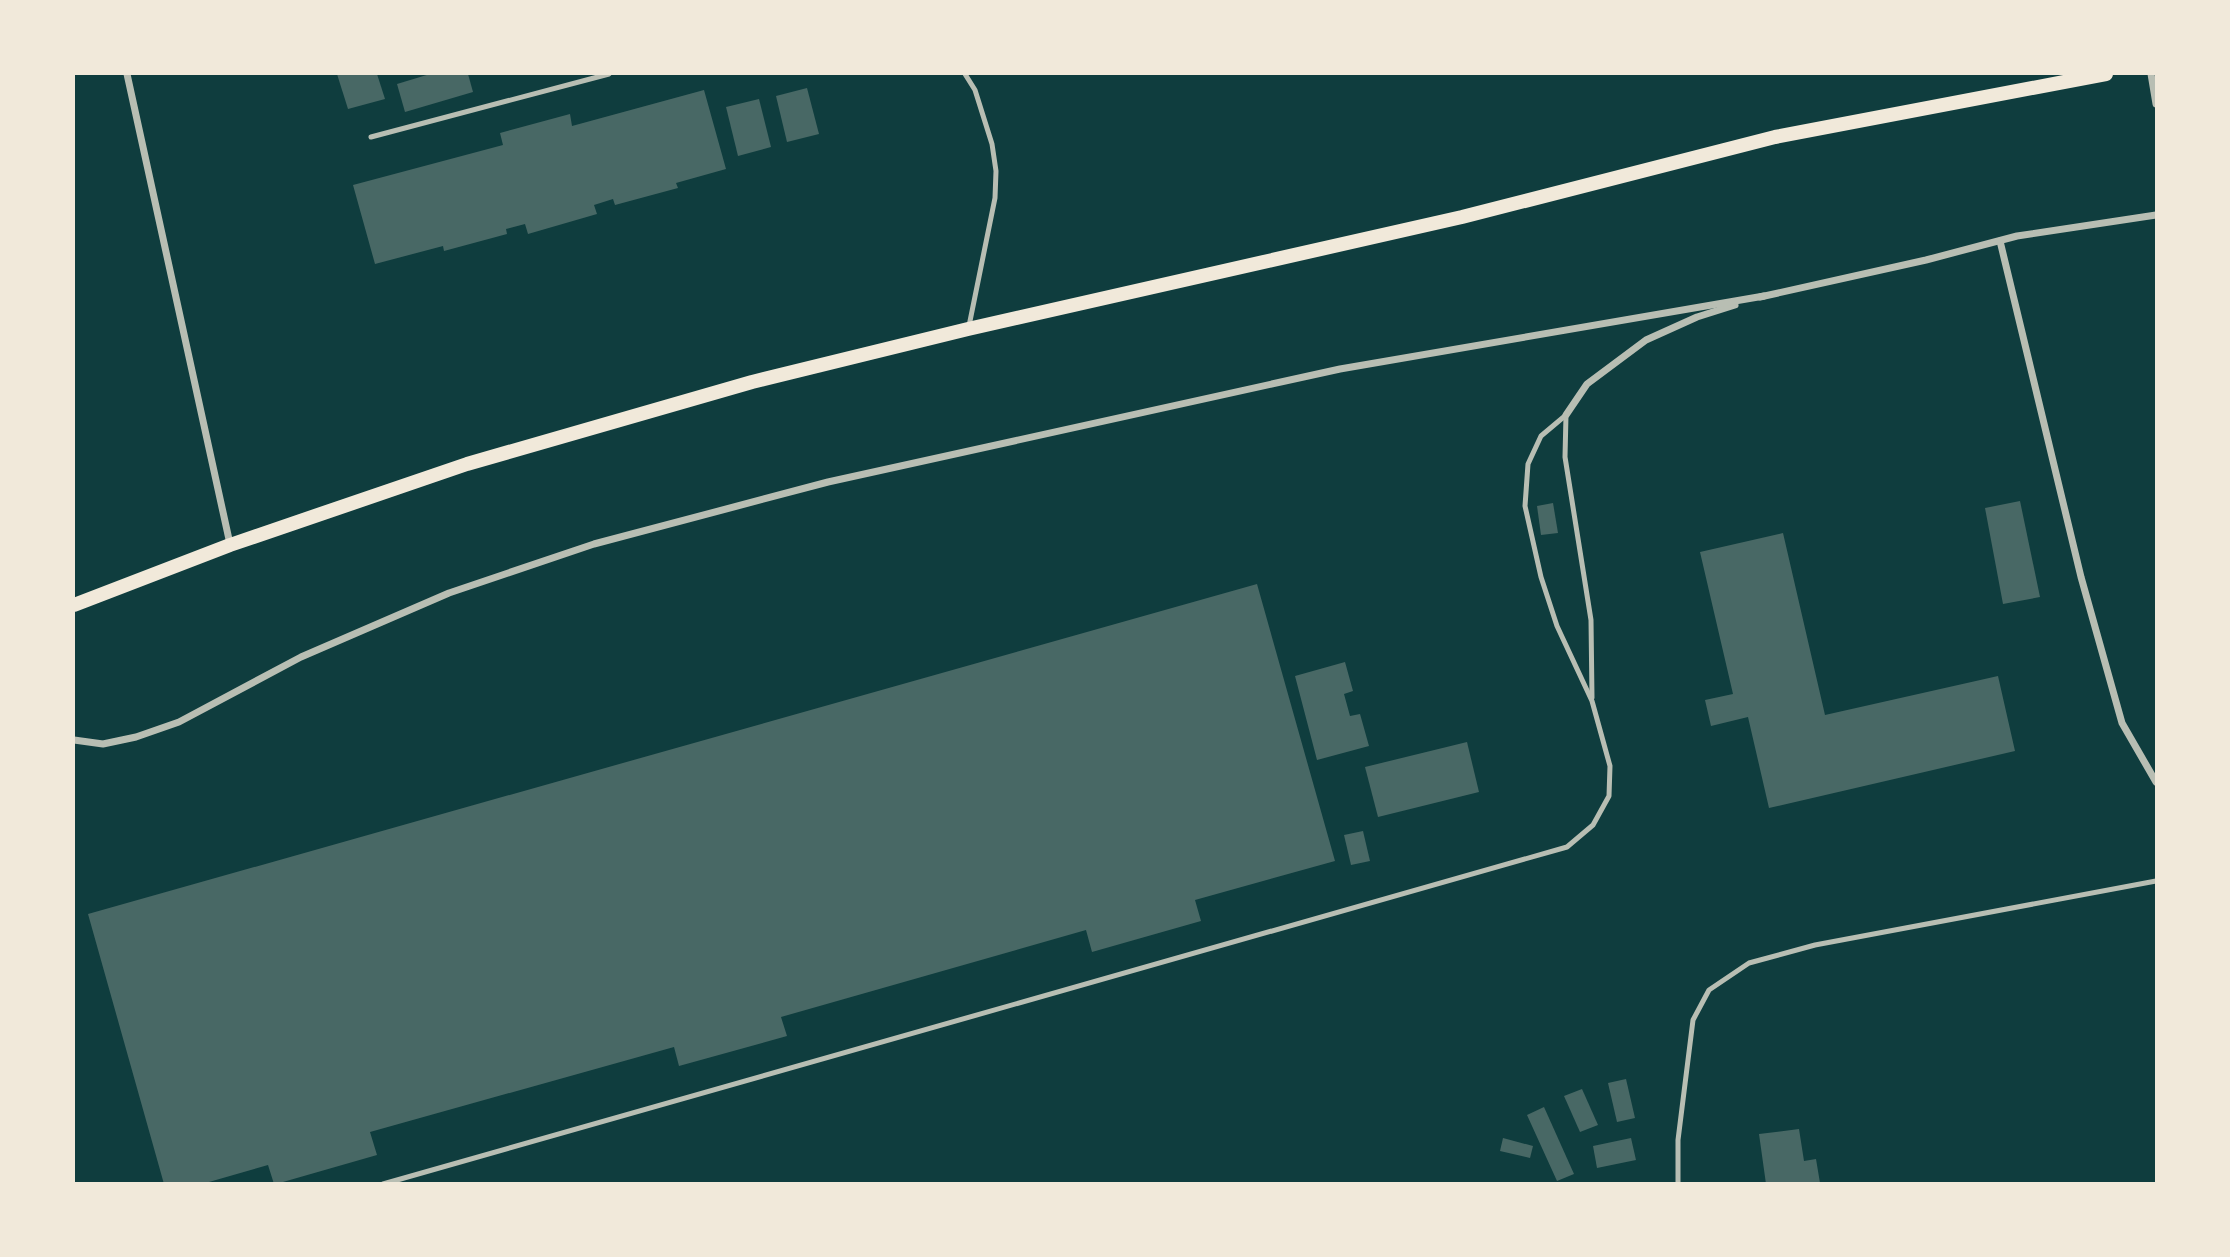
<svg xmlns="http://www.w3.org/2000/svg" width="2230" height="1257" viewBox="0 0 2230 1257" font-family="'Source Sans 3',sans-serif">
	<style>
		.building { fill: #486865 }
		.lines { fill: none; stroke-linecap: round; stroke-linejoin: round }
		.service { stroke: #b8beb3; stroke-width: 5 }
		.minor { stroke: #b8beb3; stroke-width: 7 }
		.secondary { stroke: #f1e9da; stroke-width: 14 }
	</style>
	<rect width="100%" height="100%" fill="#0f3d3e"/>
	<!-- building -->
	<g class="building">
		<path d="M337,74H377L385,99L348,109Z"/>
		<path d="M430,74H468L473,92L405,112L397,84Z"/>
		<path d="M807,88L819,134L787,142L776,96Z"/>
		<path d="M704,90L726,169L676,183L678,188L615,205L613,199L594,205L597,214L528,234L525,224L506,229L507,234L444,251L443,246L375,264L353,185L503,145L500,133L570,114L572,126Z"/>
		<path d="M759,99L771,147L738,156L726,107Z"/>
		<path d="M2020,501L2040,597L2003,604L1985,508Z"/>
		<path d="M1553,503L1558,533L1541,535L1537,506Z"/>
		<path d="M1783,533L1825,715L1998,676L2015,751L1769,808L1748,717L1711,726L1705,700L1733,694L1700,552Z"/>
		<path d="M1257,584L1335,861L1195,900L1201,921L1092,952L1086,930L781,1017L787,1036L679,1066L674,1047L370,1132L377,1155L276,1184H274L268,1165L202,1184H164L88,914Z"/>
		<path d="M1345,662L1353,691L1344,694L1350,716L1360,714L1369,746L1317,760L1295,676Z"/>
		<path d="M1467,742L1479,792L1378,817L1365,767Z"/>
		<path d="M1363,831L1370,861L1351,865L1344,835Z"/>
		<path d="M1626,1079L1635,1118L1617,1122L1608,1083Z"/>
		<path d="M1582,1089L1598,1125L1580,1132L1564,1096Z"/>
		<path d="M1544,1107L1574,1174L1557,1181L1527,1115Z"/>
		<path d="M1799,1129L1804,1161L1816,1159L1820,1183L1766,1184L1759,1134Z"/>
		<path d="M1503,1138L1533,1146L1530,1158L1500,1151Z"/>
		<path d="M1631,1138L1636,1160L1597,1168L1593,1146Z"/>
	</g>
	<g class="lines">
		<!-- service -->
		<g class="service">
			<path d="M965,74L975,90L992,144L996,171L995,198L969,326"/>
			<path d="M371,137L609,74"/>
			<path d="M1566,415L1565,457L1591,620L1592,698"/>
			<path d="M383,1184L1567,847L1593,825L1609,796L1610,766L1592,701L1557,626L1541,577L1525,506L1528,464L1541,436L1566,415"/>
			<path d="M1678,1184V1140L1693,1020L1709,990L1749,963L1815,945L2156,881"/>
		</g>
		<!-- minor -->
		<g class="minor">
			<path d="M127,74L230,544"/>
			<path d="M2151,74L2156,104"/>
			<path d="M2000,241L2081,577L2122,723L2156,782"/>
			<path d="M1760,297L1926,260L2017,236L2156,215"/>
			<path d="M1566,415L1587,384L1646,340L1697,317L1735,305"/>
			<path d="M74,740L103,744L136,737L179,722L301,657L449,593L594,544L828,482L1340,369L1764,296"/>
		</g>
		<!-- secondary -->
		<path class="secondary" d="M74,605L230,545L467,464L752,382L968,329L1462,217L1775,137L2106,74"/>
	</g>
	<!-- border -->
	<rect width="2230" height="1257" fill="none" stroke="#f1e9da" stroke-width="150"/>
</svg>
